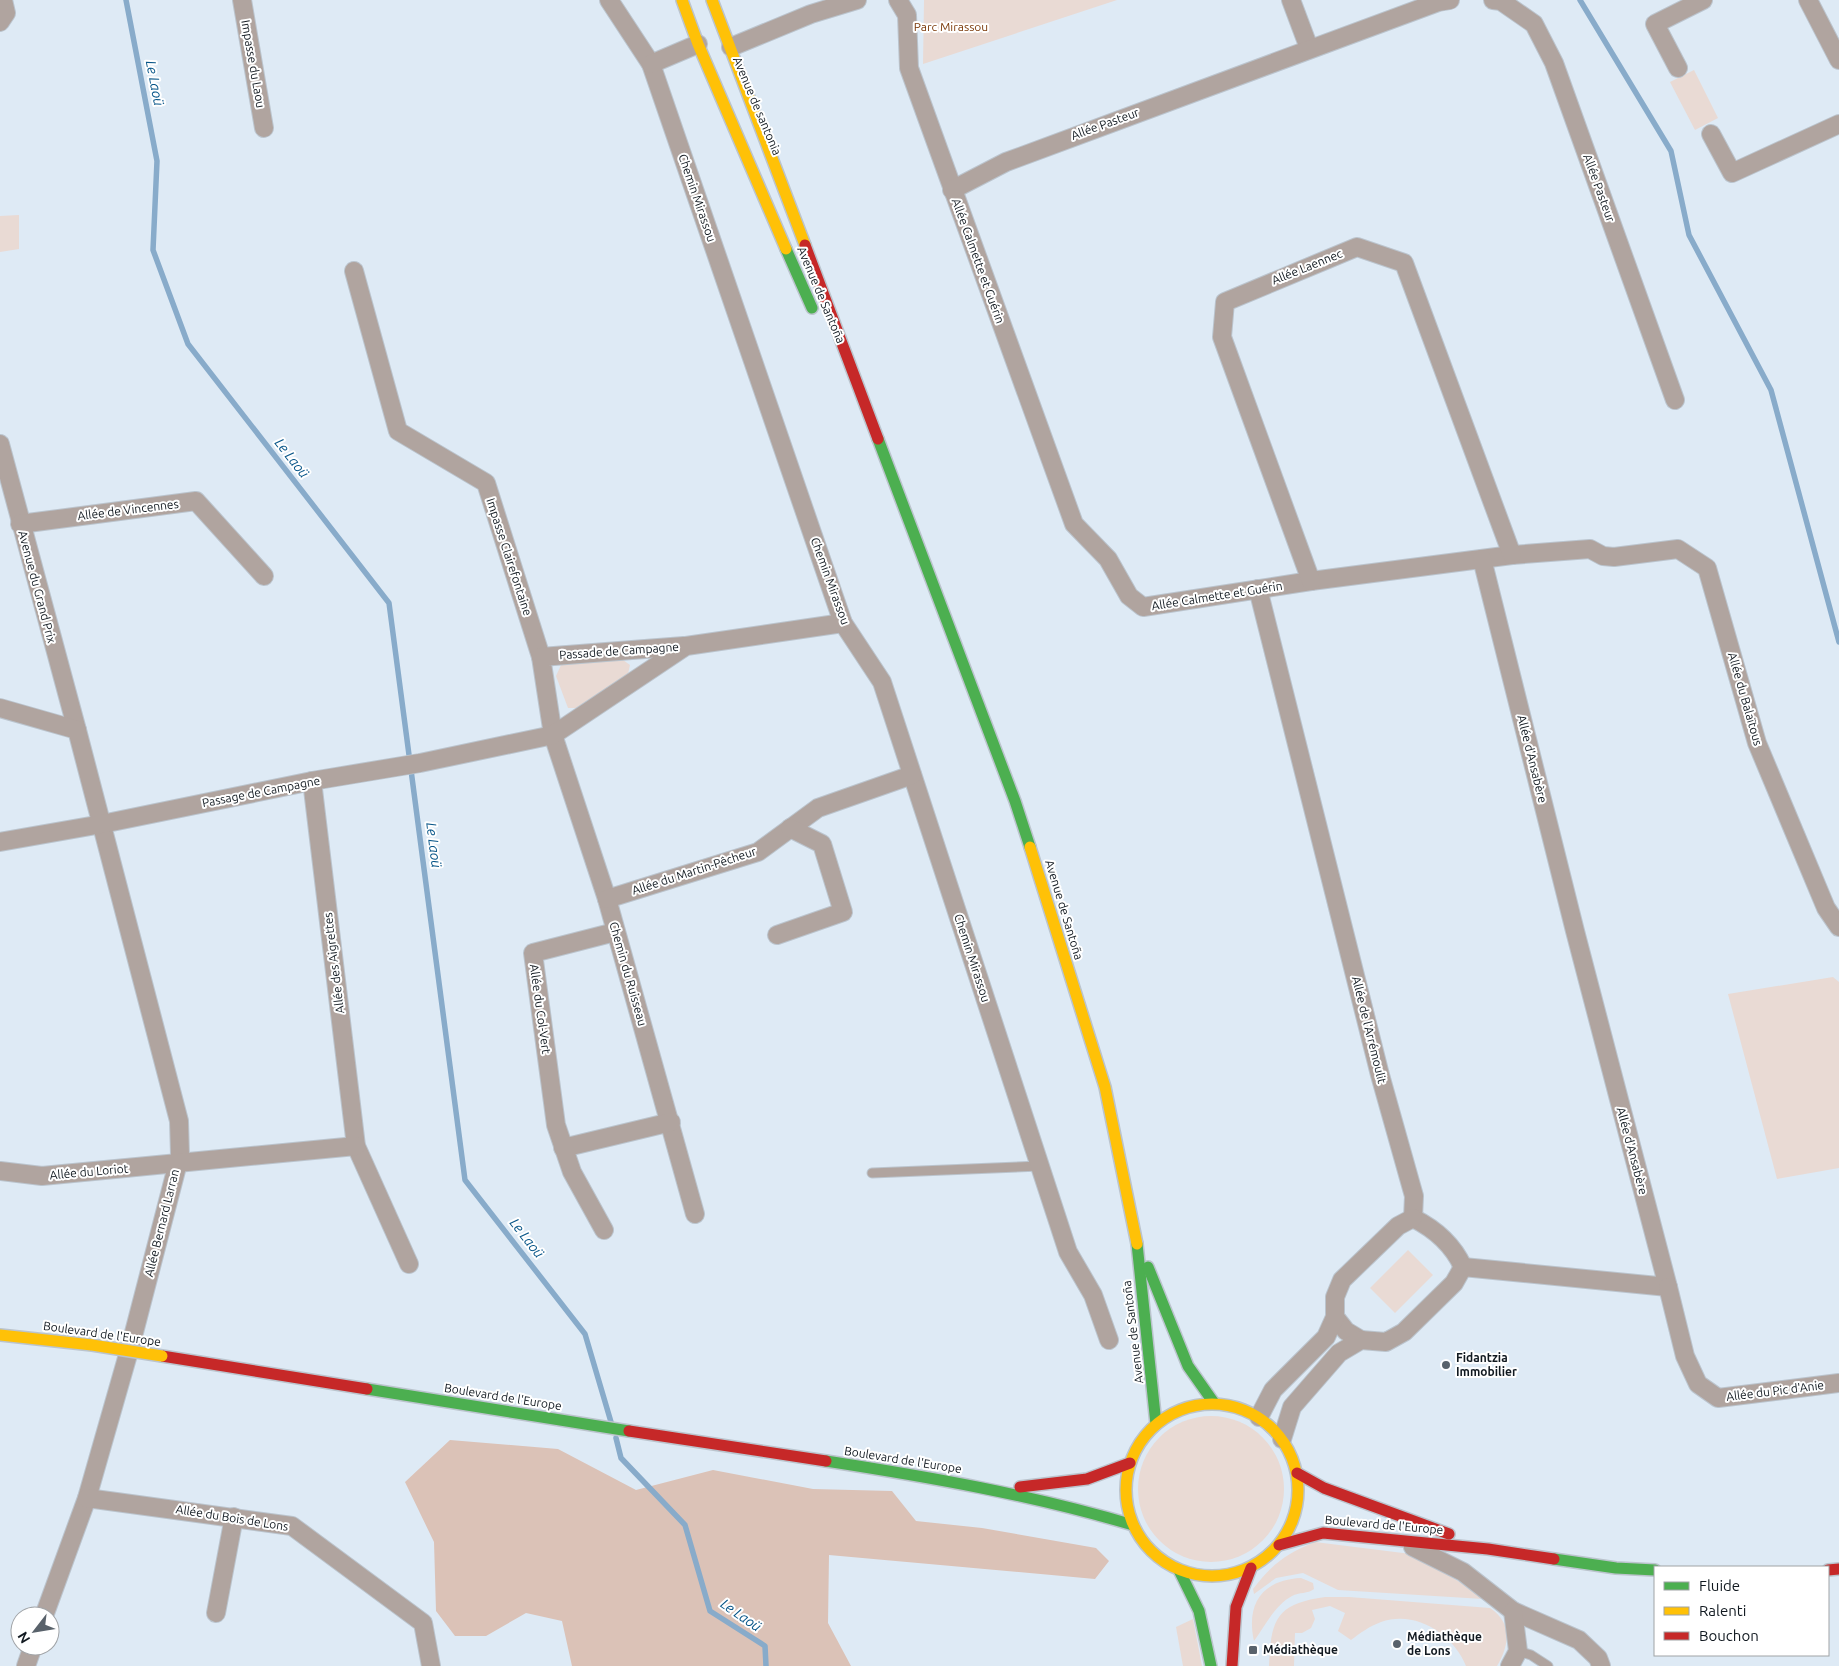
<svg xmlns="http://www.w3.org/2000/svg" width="1839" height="1666" viewBox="0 0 1839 1666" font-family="Ubuntu,sans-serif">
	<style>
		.green { fill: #e9dad4 }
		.forest { fill: #dbc2b7 }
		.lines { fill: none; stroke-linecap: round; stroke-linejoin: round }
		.stream { stroke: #88abca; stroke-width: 5.5 }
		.lane-casing { stroke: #bbc4cd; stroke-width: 11 }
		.street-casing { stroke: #bbc4cd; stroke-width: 20 }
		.fast-casing { stroke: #bbc4cd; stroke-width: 14 }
		.slow-casing { stroke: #bbc4cd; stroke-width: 14 }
		.jam-casing { stroke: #bbc4cd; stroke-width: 14 }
		.lane { stroke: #b0a49f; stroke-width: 9 }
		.street { stroke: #b0a49f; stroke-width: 18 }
		.fast { stroke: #4caf50; stroke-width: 11 }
		.slow { stroke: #ffc107; stroke-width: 11 }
		.jam { stroke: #c62828; stroke-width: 11 }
		.slow-bridge-casing { stroke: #bbc4cd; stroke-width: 14; stroke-linecap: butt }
		.slow-bridge { stroke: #ffc107; stroke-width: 11 }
		.poi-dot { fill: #59626b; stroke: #fff; stroke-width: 2 }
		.labels { text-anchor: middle; stroke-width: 4; stroke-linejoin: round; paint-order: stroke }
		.park-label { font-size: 12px; fill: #7a3808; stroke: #fff }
		.street-label { font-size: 12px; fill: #111920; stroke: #fff }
		.poi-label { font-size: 12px; font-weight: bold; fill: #111920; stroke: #fff; text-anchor: start }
		.water-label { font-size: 14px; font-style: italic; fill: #075588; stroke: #fff }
	</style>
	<rect width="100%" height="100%" fill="#deeaf5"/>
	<!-- green -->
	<g class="green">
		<path d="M924,0H1117L923,64Z"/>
		<path d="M1694,70L1718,118L1695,130L1670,82Z"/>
		<path d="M19,215V249L0,252V216Z"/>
		<path d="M623,660L630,665L628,674L576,708H568L556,676L561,665Z"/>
		<path d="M1833,977L1839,982V1168L1777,1179L1728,994Z"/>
		<path d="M1408,1250L1433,1275L1395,1313L1370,1288Z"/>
		<circle cx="1211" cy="1489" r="73"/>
		<path d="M1315,1542L1411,1554L1458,1581L1483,1599L1338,1590L1303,1573L1276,1578L1254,1594L1253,1589C1273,1563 1286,1554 1315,1542Z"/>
		<path d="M1301,1578L1313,1583L1314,1589C1308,1594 1299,1592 1292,1596C1275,1605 1265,1626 1254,1641C1246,1605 1261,1580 1301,1578Z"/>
		<path d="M1325,1597H1349L1490,1608C1513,1623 1509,1646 1497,1666H1466C1453,1634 1416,1610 1381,1622C1370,1626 1360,1633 1351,1640L1338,1631L1345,1613L1330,1606L1312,1610L1315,1619L1311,1628L1302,1633H1295L1294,1666H1269C1271,1619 1276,1604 1325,1597Z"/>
		<path d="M1193,1619L1202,1666H1183L1176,1627Z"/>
	</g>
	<!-- forest -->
	<path class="forest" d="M450,1440L558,1449L636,1490L713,1470L813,1489L892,1491L916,1521L982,1528L1096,1548L1109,1561L1095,1579L829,1555L828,1623L851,1666H572L562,1621L526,1613L486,1636H455L436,1611L434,1542L405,1482Z"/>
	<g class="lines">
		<!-- stream -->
		<g class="stream">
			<path d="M126,0L157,161L153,250L188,344L389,603L465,1180L585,1334L611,1422"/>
			<path d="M1580,0L1671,151L1689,235L1771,390L1839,642"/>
			<path d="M616,1438L621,1458L685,1525L710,1611L765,1646L766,1666"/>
		</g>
		<defs>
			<g id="lane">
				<path d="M872,1173L1040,1166"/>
				<path d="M1518,1651L1531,1655L1548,1666"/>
			</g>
			<g id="street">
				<path d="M242,0L264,128"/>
				<path d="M609,0L651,64L843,623L882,682L1068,1252L1093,1295L1109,1340"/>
				<path d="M898,0L907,15L909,68L1074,524L1108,559L1129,596L1143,607L1311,581L1512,555L1590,549L1603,556L1614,557L1678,549L1707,568L1757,743L1826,908L1839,927"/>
				<path d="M1291,0L1309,48"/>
				<path d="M1493,0L1501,1L1534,24L1554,63L1675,400"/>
				<path d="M1808,0L1839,60"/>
				<path d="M0,22L6,13L3,0"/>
				<path d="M731,47L811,14L857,0"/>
				<path d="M651,64L698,44"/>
				<path d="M1678,68L1655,24L1703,0"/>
				<path d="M1711,134L1732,173L1839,124"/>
				<path d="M952,190L1006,162L1438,2L1450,0"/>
				<path d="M354,271L398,431L486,483L541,657"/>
				<path d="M0,444L77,730"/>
				<path d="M20,524L196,501L264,576"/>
				<path d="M1311,581L1222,337L1225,302L1357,247L1404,263L1512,555"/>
				<path d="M1258,589L1380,1075L1414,1196L1413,1218"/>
				<path d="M684,646L541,657L553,735L607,899L695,1214"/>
				<path d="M0,708L77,730L179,1121L180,1155L131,1344L87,1498L44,1616"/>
				<path d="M312,781L356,1146L409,1264"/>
				<path d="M0,842L102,824L312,781L420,763L553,735L686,646L843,623"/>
				<path d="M607,899L758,852L818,808L912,775"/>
				<path d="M777,935L843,912L822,844L790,828"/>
				<path d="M563,1148L671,1122"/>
				<path d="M0,1171L42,1176L356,1146"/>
				<path d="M1413,1218C1435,1229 1453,1245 1463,1267"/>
				<path d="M604,1230L572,1172L556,1125L533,953L615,932"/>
				<path d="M1463,1267L1668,1287L1575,931L1482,559"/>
				<path d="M1668,1287L1685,1356L1698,1384L1718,1398L1839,1383"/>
				<path d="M1335,1317L1346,1331L1361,1340"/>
				<path d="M1259,1417L1273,1390L1326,1337L1335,1317V1297L1342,1280L1398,1226L1413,1218"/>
				<path d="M1282,1439L1292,1407L1339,1353L1361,1340L1386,1342L1404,1332L1454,1283L1463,1267"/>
				<path d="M87,1498L292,1526L423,1623L431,1666"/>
				<path d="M1413,1547L1463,1572L1513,1611L1579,1640L1598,1658L1601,1666"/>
				<path d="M216,1613L234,1517"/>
				<path d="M26,1666L33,1646"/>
				<path d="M1510,1666L1518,1651L1513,1611"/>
			</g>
			<g id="fast">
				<path d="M786,249L812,308"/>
				<path d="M878,439L1015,801L1030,847"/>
				<path d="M1137,1244L1156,1424"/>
				<path d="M1148,1267L1188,1366L1214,1403"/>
				<path d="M367,1389L629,1431"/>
				<path d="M826,1461C930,1477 1032,1495 1133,1525"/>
				<path d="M1554,1559L1616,1568L1655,1570"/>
				<path d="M1179,1570L1199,1611L1211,1666"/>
			</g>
			<g id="slow">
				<path d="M682,0L698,44L786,249"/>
				<path d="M712,0L805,245"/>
				<path d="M1030,847L1105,1087L1137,1244"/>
				<path d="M0,1335L92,1345"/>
				<circle cx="1212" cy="1490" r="86"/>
			</g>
			<g id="jam">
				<path d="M805,245L878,439"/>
				<path d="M162,1356L367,1389"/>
				<path d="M629,1431L826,1461"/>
				<path d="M1297,1473L1324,1488L1449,1534"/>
				<path d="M1020,1487L1087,1479L1130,1463"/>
				<path d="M1279,1545L1323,1533L1488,1549L1554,1559"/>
				<path d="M1828,1570L1839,1569"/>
				<path d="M1232,1666L1236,1607L1251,1568"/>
			</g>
		</defs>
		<!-- lane casing -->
		<use href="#lane" class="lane-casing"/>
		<!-- street casing -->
		<use href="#street" class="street-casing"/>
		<!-- fast casing -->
		<use href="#fast" class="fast-casing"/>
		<!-- slow casing -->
		<use href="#slow" class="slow-casing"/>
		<!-- jam casing -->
		<use href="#jam" class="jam-casing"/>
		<!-- lane -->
		<use href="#lane" class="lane"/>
		<!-- street -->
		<use href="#street" class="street"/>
		<!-- fast -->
		<use href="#fast" class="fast"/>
		<!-- slow -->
		<use href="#slow" class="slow"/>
		<!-- jam -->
		<use href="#jam" class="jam"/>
		<defs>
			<path id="slow-bridge" d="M92,1345L162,1356"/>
		</defs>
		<!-- slow-bridge casing -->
		<use href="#slow-bridge" class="slow-bridge-casing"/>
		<!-- slow-bridge -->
		<use href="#slow-bridge" class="slow-bridge"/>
	</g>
	<!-- markers -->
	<g class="poi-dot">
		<circle cx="1446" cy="1365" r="5"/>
		<circle cx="1397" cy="1644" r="5"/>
		<rect x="1248" y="1645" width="10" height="10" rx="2.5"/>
	</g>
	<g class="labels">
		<!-- park labels -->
		<g class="park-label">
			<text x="951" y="31">Parc Mirassou</text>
		</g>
		<!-- street labels -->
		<g class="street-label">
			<text transform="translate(253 64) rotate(80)" y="4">Impasse du Laou</text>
			<text transform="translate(757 106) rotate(67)" y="4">Avenue de santonia</text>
			<text transform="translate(1105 124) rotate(-20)" y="4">Allée Pasteur</text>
			<text transform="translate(1599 188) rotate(70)" y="4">Allée Pasteur</text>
			<text transform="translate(697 198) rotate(71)" y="4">Chemin Mirassou</text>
			<text transform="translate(978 261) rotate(70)" y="4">Allée Calmette et Guérin</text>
			<text transform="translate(1307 267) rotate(-22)" y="4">Allée Laennec</text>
			<text transform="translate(821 295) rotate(67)" y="4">Avenue de Santoña</text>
			<text transform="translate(128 510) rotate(-7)" y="4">Allée de Vincennes</text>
			<text transform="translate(509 557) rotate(72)" y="4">Impasse Clairefontaine</text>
			<text transform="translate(830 581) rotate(70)" y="4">Chemin Mirassou</text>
			<text transform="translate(37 587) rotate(75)" y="4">Avenue du Grand Prix</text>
			<text transform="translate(1217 596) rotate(-9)" y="4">Allée Calmette et Guérin</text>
			<text transform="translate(619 651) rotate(-4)" y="4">Passade de Campagne</text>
			<text transform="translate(1745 699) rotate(74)" y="4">Allée du Balaïtous</text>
			<text transform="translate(1532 759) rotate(76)" y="4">Allée d'Ansabère</text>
			<text transform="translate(261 792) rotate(-11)" y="4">Passage de Campagne</text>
			<text transform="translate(694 871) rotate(-18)" y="4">Allée du Martin-Pêcheur</text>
			<text transform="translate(1064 910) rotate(73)" y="4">Avenue de Santoña</text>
			<text transform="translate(972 958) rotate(72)" y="4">Chemin Mirassou</text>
			<text transform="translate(334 963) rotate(-97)" y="4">Allée des Aigrettes</text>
			<text transform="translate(628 974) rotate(74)" y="4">Chemin du Ruisseau</text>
			<text transform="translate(540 1009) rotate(82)" y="4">Allée du Col-Vert</text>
			<text transform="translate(1369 1030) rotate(76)" y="4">Allée de l'Arrémoulit</text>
			<text transform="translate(1632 1151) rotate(75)" y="4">Allée d'Ansabère</text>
			<text transform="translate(89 1172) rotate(-5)" y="4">Allée du Loriot</text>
			<text transform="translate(162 1223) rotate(-76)" y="4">Allée Bernard Larran</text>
			<text transform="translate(1133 1332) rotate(-97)" y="4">Avenue de Santoña</text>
			<text transform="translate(102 1334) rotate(8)" y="4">Boulevard de l'Europe</text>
			<text transform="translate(1775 1391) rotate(-7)" y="4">Allée du Pic d'Anie</text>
			<text transform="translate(503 1397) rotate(9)" y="4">Boulevard de l'Europe</text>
			<text transform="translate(903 1460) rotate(9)" y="4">Boulevard de l'Europe</text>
			<text transform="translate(232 1518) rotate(9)" y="4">Allée du Bois de Lons</text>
			<text transform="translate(1384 1525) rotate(5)" y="4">Boulevard de l'Europe</text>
		</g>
		<!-- poi labels -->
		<g class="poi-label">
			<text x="1456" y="1362">Fidantzia<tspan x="1456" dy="14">Immobilier</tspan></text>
			<text x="1407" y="1641">Médiathèque<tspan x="1407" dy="14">de Lons</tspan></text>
			<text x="1263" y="1654">Médiathèque</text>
		</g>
		<!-- water labels -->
		<g class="water-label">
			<text transform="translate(155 83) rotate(79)" y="5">Le Laoü</text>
			<text transform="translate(292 458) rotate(52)" y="5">Le Laoü</text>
			<text transform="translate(434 845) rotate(83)" y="5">Le Laoü</text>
			<text transform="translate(527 1238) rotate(52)" y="5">Le Laoü</text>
			<text transform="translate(741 1615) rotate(35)" y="5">Le Laoü</text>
		</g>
	</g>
	<!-- legend -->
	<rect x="1654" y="1566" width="175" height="90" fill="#ffffff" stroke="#a0a3a6"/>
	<rect x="1664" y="1582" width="25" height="8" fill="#4caf50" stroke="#a0a3a6"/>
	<text x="1699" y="1591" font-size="15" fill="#111920">Fluide</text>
	<rect x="1664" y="1607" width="25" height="8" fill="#ffc107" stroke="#a0a3a6"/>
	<text x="1699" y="1616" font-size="15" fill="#111920">Ralenti</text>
	<rect x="1664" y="1632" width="25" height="8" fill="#c62828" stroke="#a0a3a6"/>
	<text x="1699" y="1641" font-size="15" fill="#111920">Bouchon</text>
	<!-- north arrow -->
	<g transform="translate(35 1631) rotate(239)"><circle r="24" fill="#ffffff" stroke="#a0a3a6"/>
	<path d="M0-4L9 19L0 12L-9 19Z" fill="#59626b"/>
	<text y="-8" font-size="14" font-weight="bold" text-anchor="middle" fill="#111920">N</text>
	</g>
</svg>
